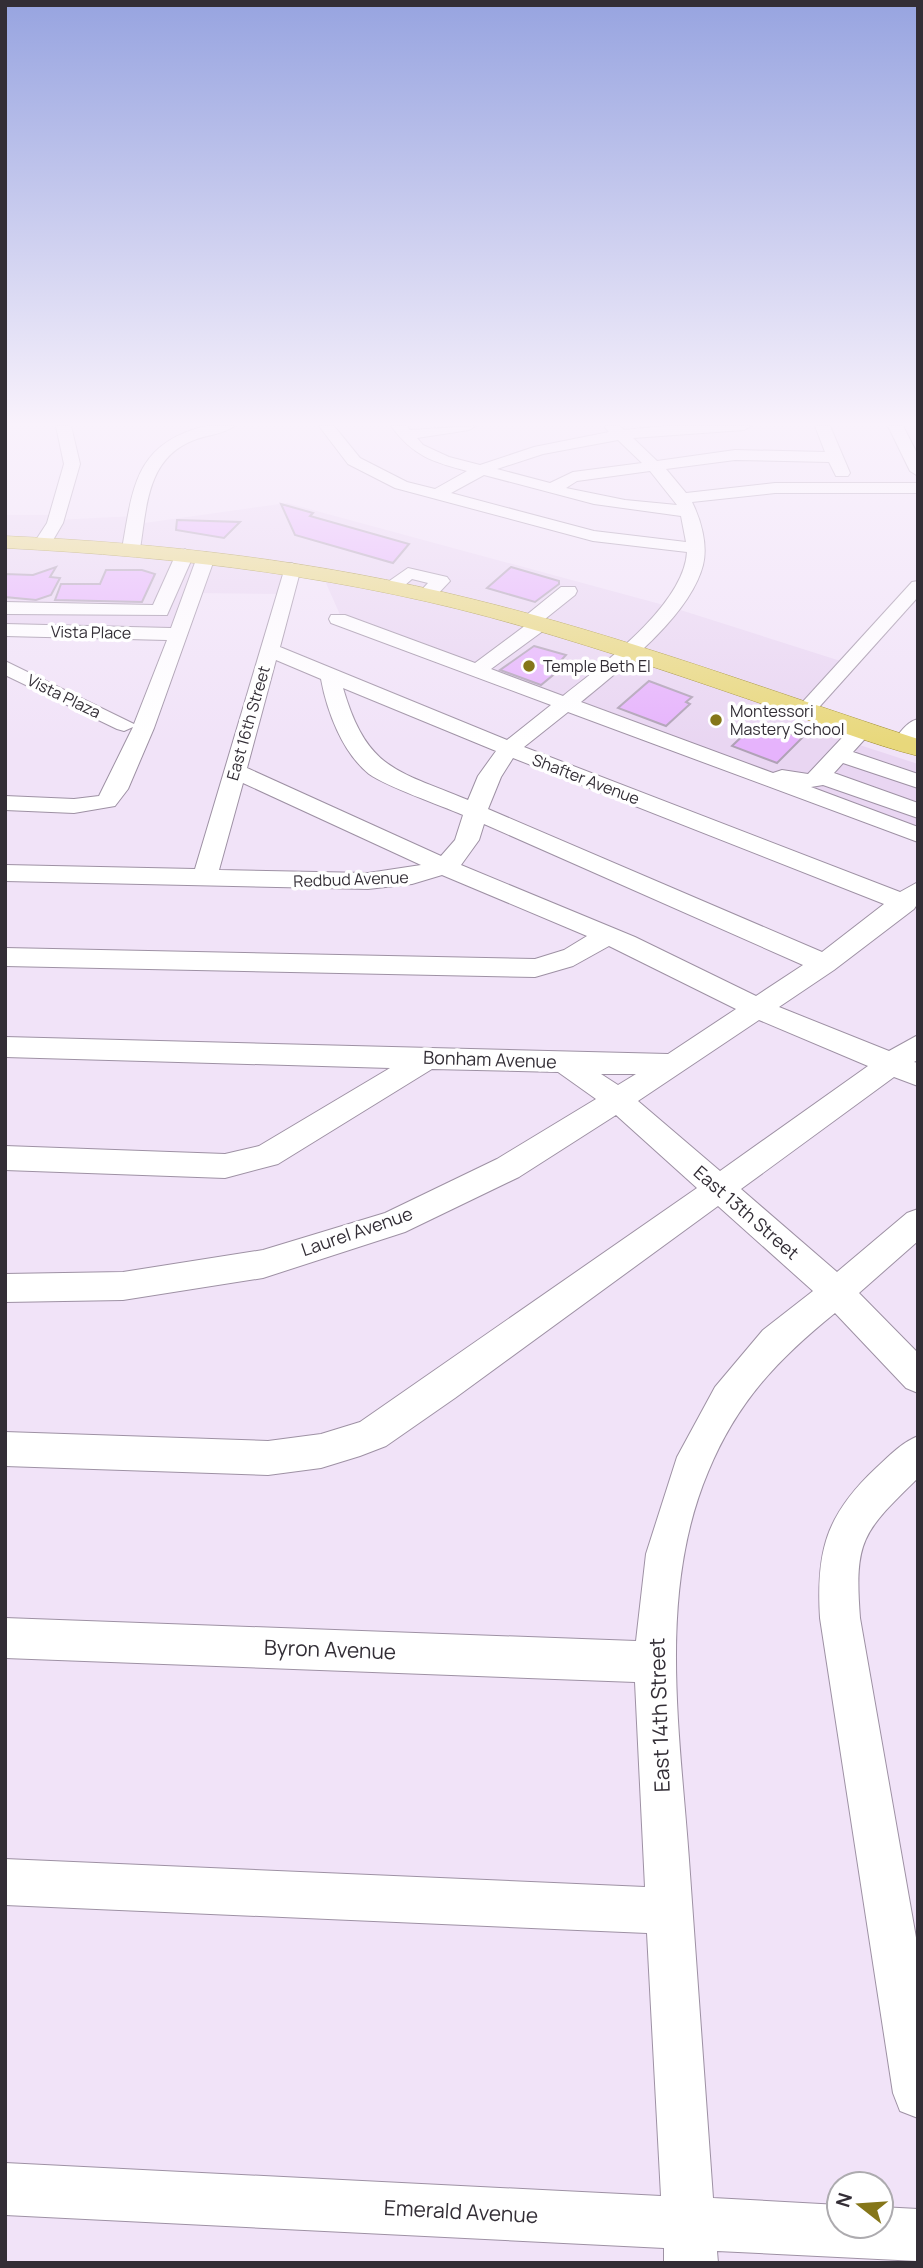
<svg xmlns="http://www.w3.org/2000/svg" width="923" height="2268" viewBox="0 0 923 2268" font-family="Manrope,sans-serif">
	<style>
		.built { fill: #e9d6f2 }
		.building { fill: #e6b3fc; stroke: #b0a2b6; stroke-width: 2 }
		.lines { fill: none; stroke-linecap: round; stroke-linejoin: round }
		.minor-casing { stroke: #9e91a4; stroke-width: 2 }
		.major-casing { stroke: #9e8c2a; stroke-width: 1 }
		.minor { fill: #fff; fill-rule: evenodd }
		.major { fill: #e8d87b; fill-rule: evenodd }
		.poi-dot { fill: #857619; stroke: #fff; stroke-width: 2.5 }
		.labels { text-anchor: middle; stroke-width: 7; stroke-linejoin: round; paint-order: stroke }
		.far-street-label { font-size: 16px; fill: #332e36; stroke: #fff }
		.far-poi-label { font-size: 16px; fill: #332e36; stroke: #fff; text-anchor: start }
		.street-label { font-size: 18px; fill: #332e36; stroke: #fff }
		.near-street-label { font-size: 21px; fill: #332e36; stroke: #fff }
	</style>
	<rect width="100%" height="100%" fill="#f1e3f8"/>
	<!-- built -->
	<path class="built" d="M287,503L671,607L850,664L792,723L918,764V831L341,617L322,574L292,569L284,594L193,593L175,633L5,630V515H54L55,520L136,516L137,524Z"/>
	<!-- building -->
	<g class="building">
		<path d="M281,504L313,513L310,516L409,544L393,563L295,535Z"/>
		<path d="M177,520L240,522L224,538L176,530Z"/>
		<path d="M56,567L50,577L60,578L51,595L36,600L5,597V574L33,575Z"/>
		<path d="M511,567L559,581V584L535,602L487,588Z"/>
		<path d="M106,570H142L155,574L142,602L55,600L61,584H100Z"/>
		<path d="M534,646L566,655L553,669L558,671L541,685L500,670Z"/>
		<path d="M649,681L692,697L686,702L690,704L666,726L618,708Z"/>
		<path d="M769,726L802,738L777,763L732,746L752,727L764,731Z"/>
	</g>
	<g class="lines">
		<defs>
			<g id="minor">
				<path d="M56,426H71L80,464L63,523L49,547L43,548L34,543L47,523L64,464Z"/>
				<path d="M206,426H234C225,434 206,435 194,440C147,458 147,505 140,549L137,553H125L122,549C133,487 135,443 206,426Z"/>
				<path d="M319,426H334L360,458L407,482L435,489L467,471C433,462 413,456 391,426H407L410,430L476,426L469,430L417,438L423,445L449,457L480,465L534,447L609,432L604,426H620L624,430L665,426H751L744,430L633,438L657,461L735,450L825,452L815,426H830L850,473L848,476H836L829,462L735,460L666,469L686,493L775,483H918V493H775L692,502C701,520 708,545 703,565C690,616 620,670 581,702L773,773L782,770L808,774L854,725H870L873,730L853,752L918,774V788L843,763L834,773L918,803V818L823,785L811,787L918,827V842L568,712L524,747L900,892L918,882V903L914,909L834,970L779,1007L889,1051L918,1035V1060L914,1062L918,1063V1086L894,1077L741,1189L837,1272L907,1213L918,1209V1241L859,1293L918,1353V1393L906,1388L835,1313C777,1360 737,1402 708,1472C657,1593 680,1733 689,1860C697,1973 705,2086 713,2198L839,2205V2226H881V2207L918,2209V2261L717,2251L718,2263H664V2248L5,2215V2163L661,2196L647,1933L5,1905V1859L645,1887L635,1682L5,1658V1618L636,1641L646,1554L677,1457L715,1387L763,1330L813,1291L718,1206L455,1398L386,1446L360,1456L321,1468L268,1475L5,1466V1432L268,1441L321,1434L360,1422L697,1188L616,1115L519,1177L405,1232L263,1278L123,1300L5,1302V1274L123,1272L263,1250L385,1213L497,1159L596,1099L558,1072L432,1069L278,1164L225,1178L5,1170V1146L225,1154L259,1146L390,1068L5,1057V1037L668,1054L736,1009L609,946L573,966L535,977L5,966V948L535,959L564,950L587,936L442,875L412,884L368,889L5,881V865L195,869L286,564L292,563L301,568L280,647L507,740L551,705L331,623L329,619L331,615H345L475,663L526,625L521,621L524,617L561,587H575L577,591L575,595L545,619L550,624L547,628L491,669L563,696C602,665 684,605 687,552L593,541L395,488L348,464ZM618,440L642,463L573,472L550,483L497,469L543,454ZM650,471L677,505L625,500L566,488L577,481ZM484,475L594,504L681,516L686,542L594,531L451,493ZM276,660L321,679C327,711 342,752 369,774C387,787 440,805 463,815L455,840L441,856L247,768ZM343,688L496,751L478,776L468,800C396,770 367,770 343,688ZM513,758L884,904L822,952L488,809L501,777ZM243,783L421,865L368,873L219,870ZM484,824L803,965L756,996L635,937L461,865L479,840ZM759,1020L868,1066L720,1171L638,1101ZM601,1074H636L618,1085Z"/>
				<path d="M888,426H903L918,455V476L910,471Z"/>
				<path d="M185,549L194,554L167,615L5,614V602L153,605L176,554Z"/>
				<path d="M206,552L215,557L154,728L128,789L115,806L74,813L5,810V796L74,799L99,796L133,727L124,731L117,729L5,675V661L134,724L167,640L5,636V624L171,628L197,557Z"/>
				<path d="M408,568L447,577L450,581L433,599L426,601L417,595L428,583L412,579L397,592H385L382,588L385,584Z"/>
				<path d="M918,581V597L812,715H798L795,711L798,707L912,582Z"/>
				<path d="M918,719V739L911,748H895L892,743C899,734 906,722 918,719Z"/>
				<path d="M918,1436V1478C863,1532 854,1539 860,1618L918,1949V2118L900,2111L893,2093L820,1618C816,1551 826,1515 876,1468C889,1456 901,1443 918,1436Z"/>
			</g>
			<path id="major" d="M5,536C163,543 319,561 472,599C624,636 770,691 918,739V756C870,744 824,725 777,709C693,680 608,651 521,626C353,577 179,557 5,548Z"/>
		</defs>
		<!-- minor casing -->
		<use href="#minor" class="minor-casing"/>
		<!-- major casing -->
		<use href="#major" class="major-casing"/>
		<!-- minor -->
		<use href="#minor" class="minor"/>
		<!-- major -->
		<use href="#major" class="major"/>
	</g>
	<!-- sky -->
	<linearGradient id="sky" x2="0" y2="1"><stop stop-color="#97a4e0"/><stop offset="0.57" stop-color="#f9f2fc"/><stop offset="1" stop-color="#f9f2fc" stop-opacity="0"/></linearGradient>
	<rect width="923" height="744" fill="url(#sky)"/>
	<!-- markers -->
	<g class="poi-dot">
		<circle cx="529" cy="666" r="7"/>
		<circle cx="716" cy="720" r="7"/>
	</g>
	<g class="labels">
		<!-- far-street labels -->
		<g class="far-street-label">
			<text transform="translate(91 632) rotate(1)" y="6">Vista Place</text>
			<text transform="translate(64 696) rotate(26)" y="6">Vista Plaza</text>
			<text transform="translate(248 723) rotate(-74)" y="6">East 16th Street</text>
			<text transform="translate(586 779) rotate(21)" y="6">Shafter Avenue</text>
			<text transform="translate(351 879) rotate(-2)" y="6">Redbud Avenue</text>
		</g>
		<!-- far-poi labels -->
		<g class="far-poi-label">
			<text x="543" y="672">Temple Beth El</text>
			<text x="730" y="717">Montessori<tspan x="730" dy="18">Mastery School</tspan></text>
		</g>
		<!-- street labels -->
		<g class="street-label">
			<text transform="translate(490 1060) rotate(2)" y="6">Bonham Avenue</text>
			<text transform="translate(746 1213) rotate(41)" y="6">East 13th Street</text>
			<text transform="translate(357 1232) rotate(-19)" y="6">Laurel Avenue</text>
		</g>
		<!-- near-street labels -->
		<g class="near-street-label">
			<text transform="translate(330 1650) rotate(2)" y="7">Byron Avenue</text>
			<text transform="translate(660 1715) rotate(-92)" y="7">East 14th Street</text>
			<text transform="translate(461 2212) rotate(3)" y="7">Emerald Avenue</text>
		</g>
	</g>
	<!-- border -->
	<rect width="923" height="2268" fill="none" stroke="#332e36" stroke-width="14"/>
	<!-- north arrow -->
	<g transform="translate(860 2205) rotate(287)"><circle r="33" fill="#ffffff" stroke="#adabaf" stroke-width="2"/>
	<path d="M0-5L12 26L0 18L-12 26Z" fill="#857619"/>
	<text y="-10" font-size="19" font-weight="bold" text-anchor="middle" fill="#332e36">N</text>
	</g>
</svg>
